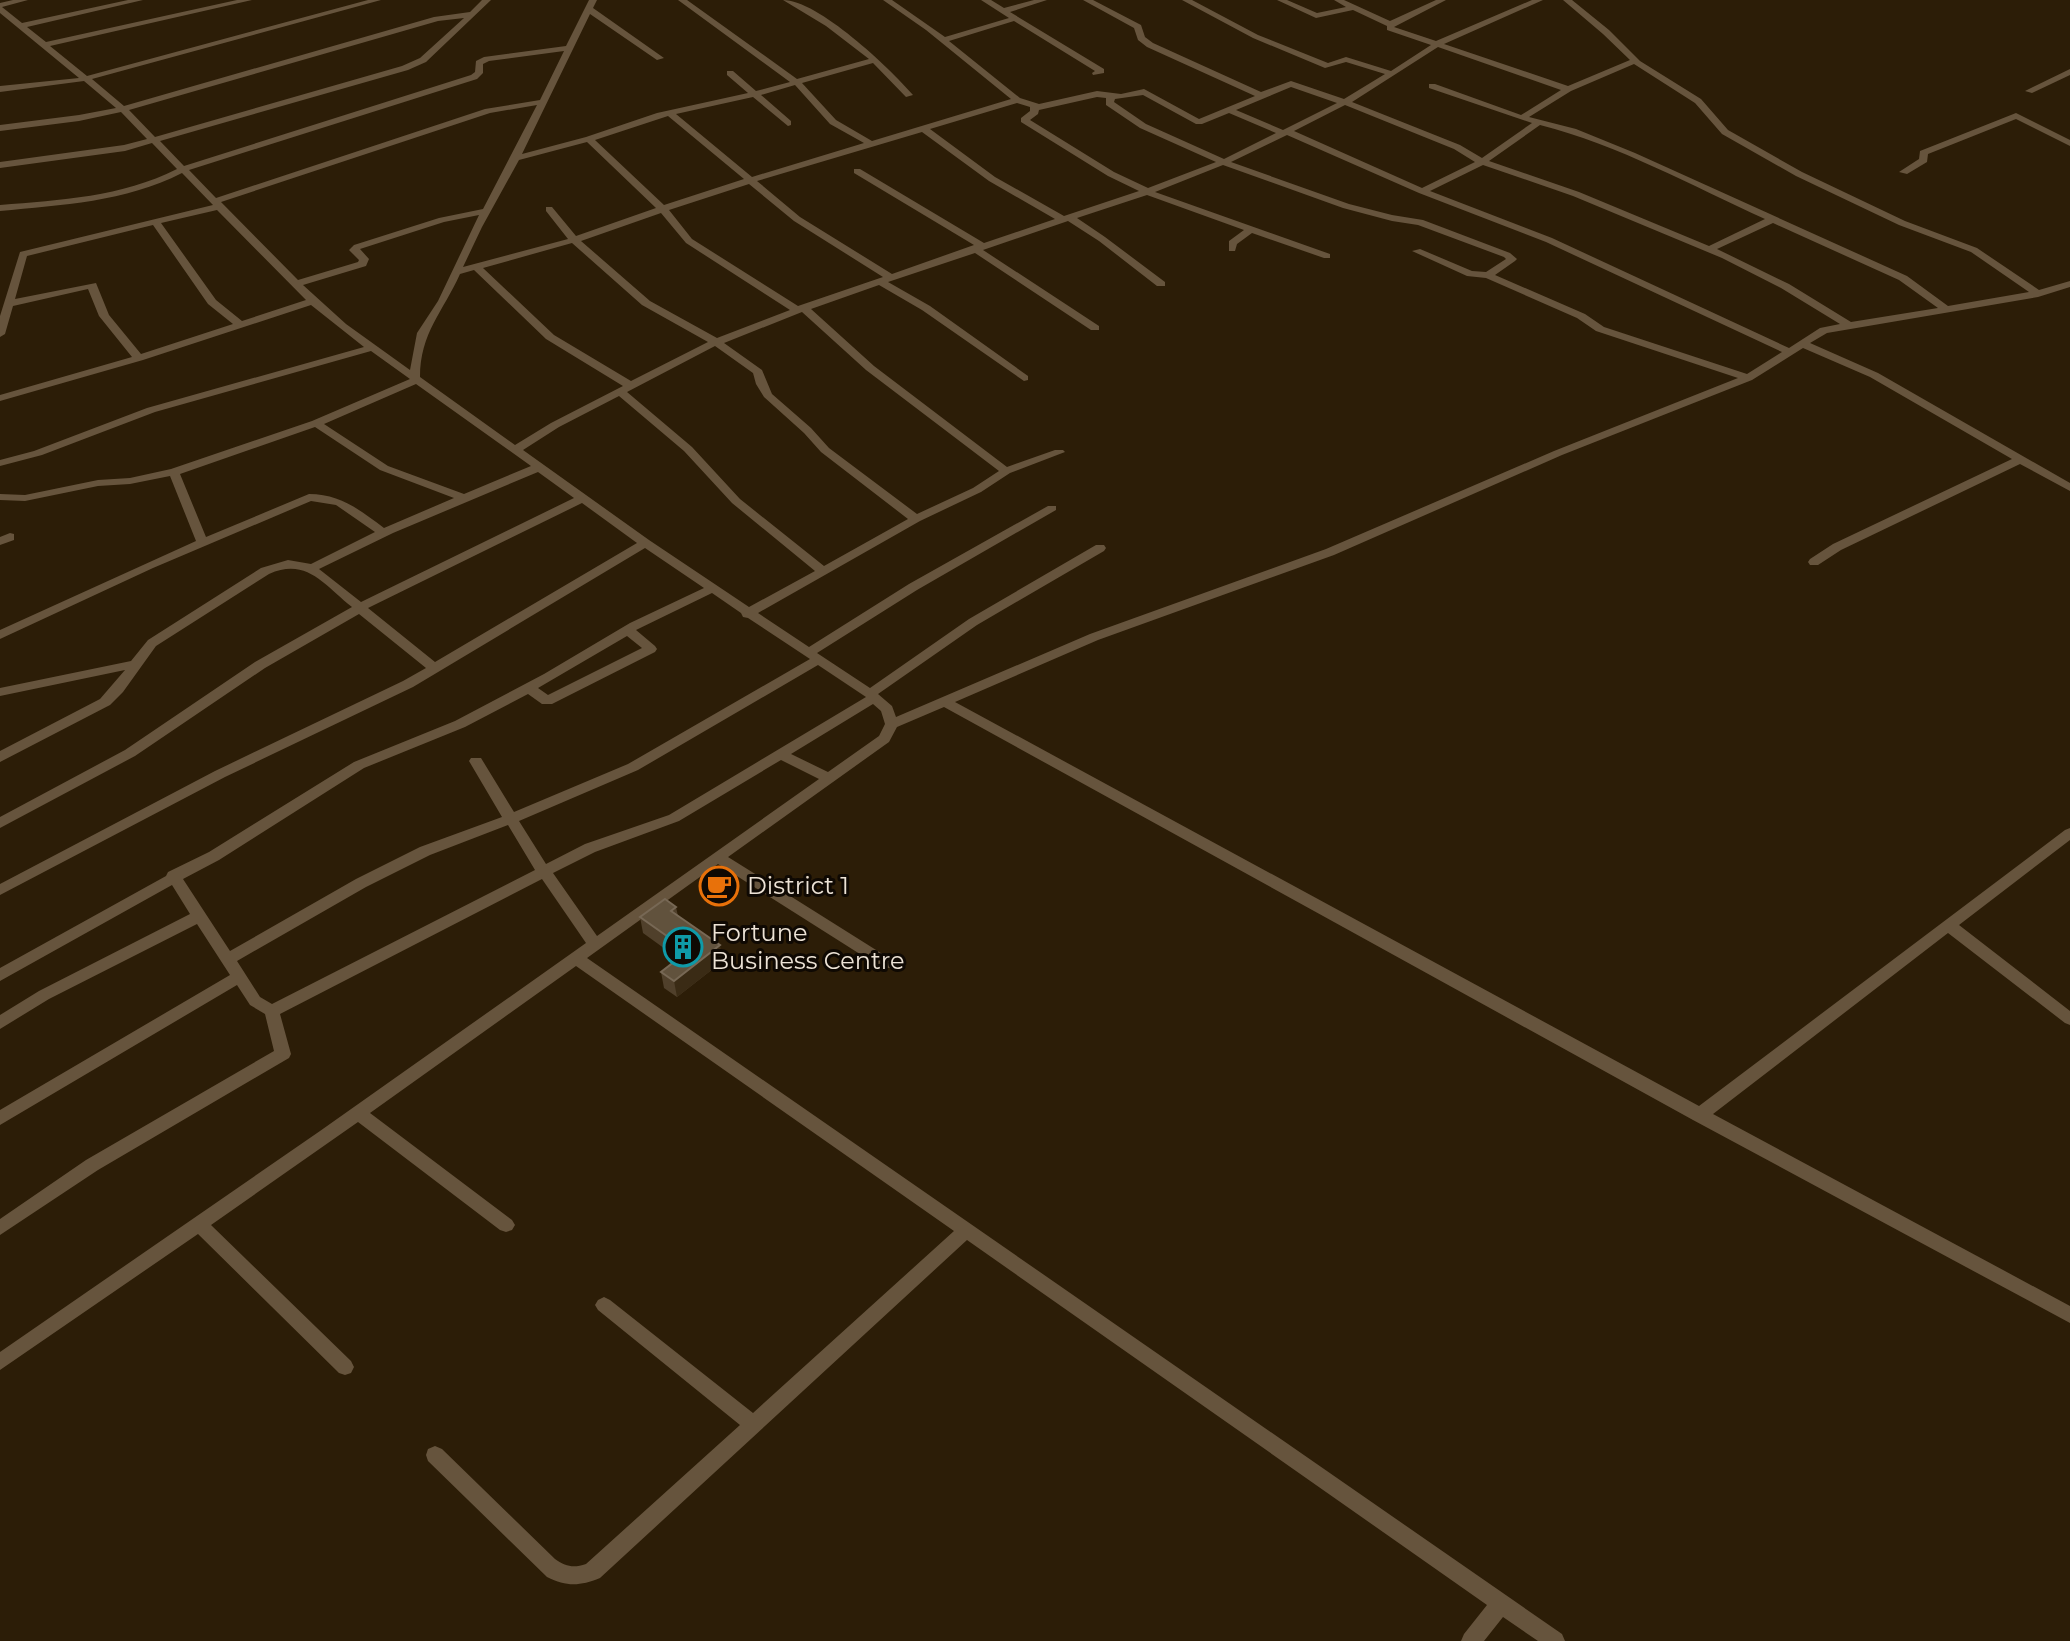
<svg xmlns="http://www.w3.org/2000/svg" width="2070" height="1641" viewBox="0 0 2070 1641" font-family="Montserrat,sans-serif">
	<style>
		.lines { fill: none; stroke-linecap: round; stroke-linejoin: round }
		.minor { fill: #66543d; fill-rule: evenodd }
		.wall { fill: #50402b }
		.shaded-wall { fill: #3a2b15 }
		.building { fill: #61523d; stroke: #776855; stroke-width: 2 }
		.labels { text-anchor: middle; stroke-width: 6; stroke-linejoin: round; paint-order: stroke }
		.poi-label { font-size: 24px; fill: #ede3d6; stroke: #0f0903; text-anchor: start }
	</style>
	<rect width="100%" height="100%" fill="#2c1d07"/>
	<g class="lines">
		<!-- minor -->
		<g class="minor">
			<path d="M13,0H28L2,7L22,23L128,0H143L27,27L46,42L237,0H252L50,46L87,76L368,0H381L92,79L124,106L434,17L470,12L482,0H491L426,62L408,70L160,141L184,166L471,75L475,72L476,61L484,57L566,46L589,0H597L593,8L664,58L657,60L590,14L522,154L586,137L657,113L748,93L727,75V71H733L756,91L790,82L678,0H687L797,79L869,59L826,26L783,0C818,0 890,68 913,95L906,97L873,63L802,83L836,120L872,141L1011,99L926,30L883,0H892L945,37L1009,18L981,0H991L1004,8L1034,0H1047L1010,12L1104,69V73L1093,75L1092,73L1095,71L1014,21L949,41L1020,98L1039,104L1097,91L1121,94L1144,89L1199,119L1255,96L1147,47L1138,40L1134,28L1083,0H1093L1141,25L1145,37L1153,43L1261,92L1291,81L1344,99L1385,74L1346,62L1325,68L1253,38L1182,0H1192L1258,35L1328,63L1346,57L1391,71L1431,45L1387,30V26L1353,10L1316,18L1277,0H1287L1317,13L1346,7L1334,0H1344L1390,21L1436,0H1446L1394,27L1436,41L1532,0H1543L1444,44L1568,86L1630,60L1603,34L1563,0H1572L1609,30L1640,61L1701,99L1728,130L1802,172L1905,221L1977,248L2039,290L2070,281V287L2038,297L1827,333L1810,343L1878,373L2070,483V491L2020,464L1841,550L1818,565H1810L1808,562L1810,559L1833,544L2012,459L1870,377L1803,348L1752,380L1562,455L1334,555L1098,640L955,702L1699,1106L2065,830L2070,828V840L1959,925L2070,1011V1025L2065,1023L1948,933L1713,1114L2070,1306V1323L1693,1120L944,707L897,727L889,742L728,857L892,960L895,964L892,968H882L718,864L587,958L1562,1634L1565,1641H1538L1503,1617L1484,1641H1461L1464,1634L1487,1605L967,1240L600,1578C580,1586 567,1587 547,1577L428,1461L426,1455L428,1449L435,1446L442,1449L555,1559C566,1567 574,1568 586,1564L740,1425L598,1310L595,1305L598,1300L604,1297L610,1300L753,1413L954,1231L576,966L370,1113L512,1220L515,1225L512,1230L506,1232L500,1230L358,1122L211,1225L351,1361L354,1367L351,1373L345,1375L339,1373L198,1234L0,1370V1352L320,1131L586,943L542,879L280,1014L291,1054L289,1058L98,1170L0,1235V1219L86,1160L274,1051L265,1014L250,1005L237,985L0,1125V1110L230,975L197,924L49,999L0,1029V1015L39,991L190,914L172,885L0,981V968L166,876L168,872L209,852L354,762L455,721L544,674L630,623L704,588L645,548L413,687L225,777L0,895V884L215,771L403,681L426,668L359,614L265,668L135,756L0,828V817L125,750L255,662L352,607C324,585 307,557 269,574L156,646L123,692L110,705L0,762V751L100,699L125,670L0,696V688L131,661L148,640L261,568L288,560L311,564L375,532L336,505L311,501L153,568L0,639V630L196,541L170,476L130,484L98,486L25,501L0,500V494L25,495L98,480L130,478L171,469L312,421L410,379L371,351L155,412L42,455L0,466V460L34,451L147,408L364,347L311,305L143,360L0,401V395L132,357L99,316L88,289L13,306L5,334L0,337V316L20,252L213,205L182,173C125,202 62,205 0,211V205C61,200 121,197 177,169L152,143L125,151L0,168V162L124,145L147,139L121,112L79,121L0,131V125L79,115L116,108L84,81L0,92V86L79,78L0,13V3ZM464,18L420,58L402,66L155,137L129,110L438,21ZM1438,47L1561,90L1521,115L1435,84H1429V88L1532,123L1482,158L1460,145L1352,102ZM564,51L540,100L485,109L216,198L189,170L477,79L483,73V64L489,61ZM1634,64L1695,103L1722,134L1796,176L1899,225L1971,252L2029,292L1948,306L1907,276L1635,153L1576,129L1529,117L1571,91ZM795,85L830,124L864,143L752,177L676,114L753,97L788,126L791,125V121L761,95ZM1291,87L1337,103L1283,130L1236,110ZM1143,95L1196,124H1202L1229,113L1276,133L1224,159L1146,124L1114,102L1115,99ZM1097,97L1106,98V105L1140,128L1216,162L1148,188L1114,172L1030,120L1038,114L1039,110ZM1017,103L1030,107V111L1021,118V122L1108,176L1139,191L1064,216L995,177L930,129ZM537,105L483,209L439,218L354,245L349,250L359,260L358,262L298,280L221,202L490,113ZM1345,105L1454,149L1475,162L1422,188L1294,131ZM668,116L744,179L664,205L595,140ZM1540,125C1619,145 1692,186 1765,219L1709,246L1579,192L1489,161ZM922,132L989,181L1055,219L984,243L860,169H854V173L974,245L892,274L800,217L757,181ZM1287,135L1419,193L1546,242L1782,352L1747,374L1604,327L1585,314L1495,275L1515,261L1517,259L1510,253L1423,220L1392,215L1349,204L1231,162ZM587,142L656,208L576,236L552,207H546V211L568,239L463,267L482,227L519,160ZM1223,165L1343,208L1392,221L1418,225L1504,257L1506,259L1486,272L1472,271L1420,249L1412,251L1467,276L1486,278L1577,318L1596,331L1738,378L1554,451L1326,549L1090,634L896,717L892,706L878,694L977,625L1104,551L1106,548L1104,545H1096L969,619L870,688L817,653L917,590L1056,510V506H1048L909,584L809,647L758,613L920,521L981,492L1010,473L1065,452L1063,450H1055L1007,467L874,366L811,309L879,285L922,310L1024,381L1028,380V376L930,306L888,282L975,253L1091,330H1099V326L983,250L1068,221L1099,241L1157,286H1165V282L1105,237L1077,218L1147,195L1244,230L1229,241V251H1235L1237,244L1252,233L1324,258H1330V254L1155,192ZM1483,165L1573,196L1722,258L1781,288L1840,324L1820,328L1789,348L1552,238L1430,191ZM749,184L794,221L883,277L798,306L692,239L669,210ZM217,210L306,300L242,321L216,300L161,223ZM661,213L686,243L790,310L717,338L650,301L581,241ZM479,215L438,301L417,333L410,370L346,324L303,285L366,266L369,259L360,249L444,222ZM1773,223L1899,280L1938,308L1851,322L1789,284L1717,249ZM153,225L208,304L233,324L141,354L109,315L96,283L15,299L27,256ZM572,243L642,305L708,342L631,381L554,335L483,268ZM474,270L546,339L623,386L551,423L515,445L420,377C420,333 443,312 460,274ZM802,312L866,370L999,471L973,488L917,514L829,448L811,428L772,394L762,370L724,343ZM715,346L753,373L756,384L764,397L804,433L821,452L908,519L824,566L740,499L692,447L627,392ZM416,384L531,466L464,494L388,466L324,424ZM619,396L684,451L732,503L815,571L749,607L649,540L523,450L559,427ZM315,427L380,470L454,498L384,528C360,510 340,494 309,494L206,537L180,474ZM538,472L574,498L361,602L319,569L393,533ZM582,503L637,543L435,662L368,608ZM712,593L741,613L743,617L748,618L810,659L628,764L514,812L481,758H471L469,761L502,817L420,847L356,879L230,951L183,879L219,860L364,768L465,727L528,694L542,704H552L655,652L657,649L655,646L636,630ZM627,636L642,648L548,695L538,688ZM818,665L866,697L669,815L585,844L546,864L519,821L638,770ZM873,704L881,711L885,724L879,736L828,772L791,754ZM781,760L819,779L597,936L553,873L595,852L679,821ZM508,825L535,870L272,1004L260,997L237,961L366,887L430,855Z"/>
			<path d="M2070,69V75L2032,93L2025,91Z"/>
			<path d="M2016,113L2070,140V146L2016,119L1928,154L1927,162L1907,174L1899,172L1919,159L1920,151Z"/>
			<path d="M10,533L14,534V540L0,545V537Z"/>
		</g>
	</g>
	<!-- wall -->
	<path class="wall" d="M676,907L678,916L723,961L677,997L664,988L661,972L679,959L643,933L640,917Z"/>
	<!-- shaded-wall -->
	<path class="shaded-wall" d="M720,945L723,961L677,997L674,981Z"/>
	<!-- building -->
	<path class="building" d="M665,899L676,907L671,911L720,945L674,981L661,972L688,951L640,917Z"/>
	<!-- icons -->
	<defs>
		<symbol id="cafe-ring" viewBox="-11 -11 22 22"><circle r="9.5" fill="#0f0903" stroke="#e8710a" stroke-width="1.5"/><path d="M-5.5-4.5H6V0H3Q3 3.5 0 3.5H-2.5Q-5.5 3.5-5.5 0ZM3-3.2v2h1.7v-2ZM-6 4.5H4V6H-6Z" fill="#e8710a"/></symbol>
		<symbol id="building-ring" viewBox="-11 -11 22 22"><circle r="9.5" fill="#0f0903" stroke="#0f9aa8" stroke-width="1.5"/><path d="M-4-6H4V6H1V3H-1V6H-4ZM-2.5-4.3h1.7v1.8h-1.7ZM.8-4.3h1.7v1.8H.8ZM-2.5-1h1.7V.8h-1.7ZM.8-1h1.7V.8H.8Z" fill="#0f9aa8"/></symbol>
	</defs>
	<g fill-rule="evenodd">
		<use href="#cafe-ring" x="697" y="864" width="44" height="44"/>
		<use href="#building-ring" x="661" y="925" width="44" height="44"/>
	</g>
	<g class="labels">
		<!-- poi labels -->
		<g class="poi-label">
			<text x="747" y="894">District 1</text>
			<text x="711" y="941">Fortune<tspan x="711" dy="28">Business Centre</tspan></text>
		</g>
	</g>
</svg>
